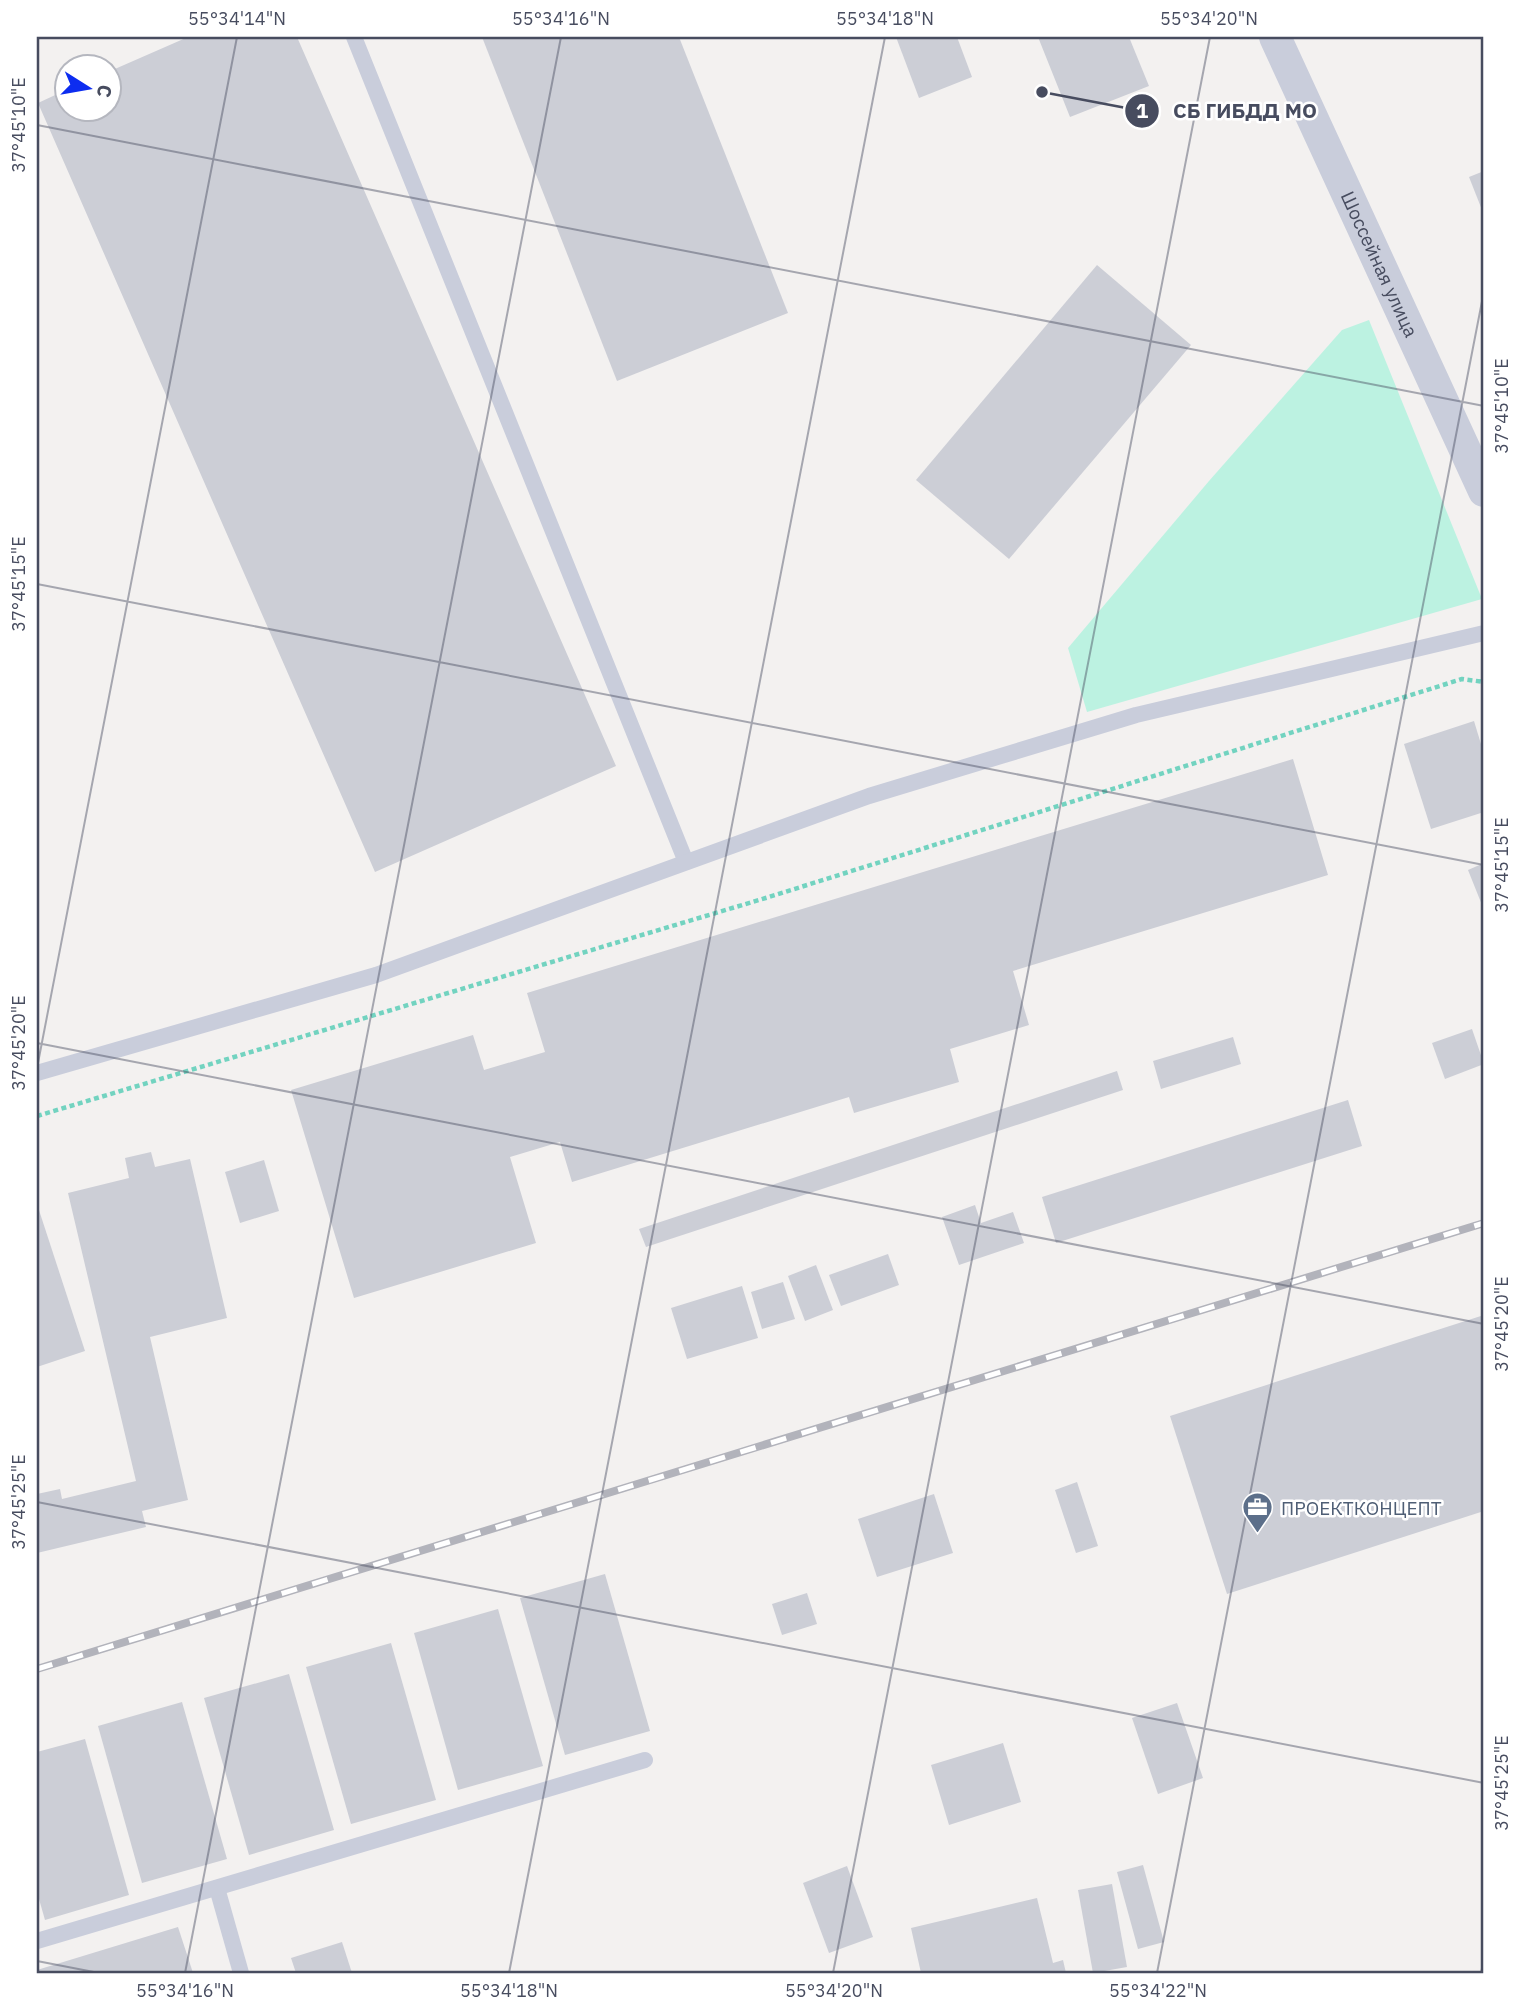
<svg xmlns="http://www.w3.org/2000/svg" width="1521" height="2010" viewBox="0 0 1521 2010" font-family="'IBM Plex Sans',sans-serif">
	<style>
		.green { fill: #bcf2e1 }
		.building { fill: #ccced6 }
		.lines { fill: none; stroke-linecap: round; stroke-linejoin: round }
		.path { stroke: #72d3c0; stroke-width: 4.5; stroke-dasharray: 5 3.5; stroke-linecap: butt }
		.service { stroke: #c9cddb; stroke-width: 16 }
		.minor { stroke: #c9cddb; stroke-width: 32 }
		.rail-casing { stroke: #b2b3bb; stroke-width: 8 }
		.rail { stroke: #fff; stroke-width: 5; stroke-dasharray: 16; stroke-linecap: butt }
		.ticks { fill: none; stroke: #474c5f; stroke-width: 2; stroke-opacity: 0.45 }
		.labels { text-anchor: middle; stroke-width: 5; stroke-linejoin: round; paint-order: stroke }
		.street-label { font-size: 19px; fill: #474c5f; stroke: #fff }
		.service-label { font-size: 19px; fill: #4e5e75; stroke: #fff; text-anchor: start }
		.leader { fill: none; stroke: #474c5f; stroke-width: 2.5 }
		.callout-dot { fill: #474c5f; stroke: #fff; stroke-width: 2.5 }
		.mark-label { font-size: 21px; text-anchor: middle; font-weight: bold; fill: #fff }
		.callout-label { font-size: 21px; text-anchor: middle; font-weight: bold; fill: #474c5f; stroke: #fff; stroke-width: 5; stroke-linejoin: round; paint-order: stroke }
		.neatline { fill: none; stroke: #474c5f; stroke-width: 2.5 }
		.ticks-label { font-size: 18px; text-anchor: middle; fill: #474c5f }
	</style>
	<rect width="100%" height="100%" fill="#f3f1f0"/>
	<!-- green -->
	<path class="green" d="M1369,320L1482,599L1087,712L1068,648L1209,481L1342,330Z"/>
	<!-- building -->
	<g class="building">
		<path d="M188,37H297L616,766L375,872L38,103L66,90V108H108V72Z"/>
		<path d="M482,37H679L788,313L617,381Z"/>
		<path d="M896,37H957L972,77L919,98Z"/>
		<path d="M1038,37H1129L1149,86L1070,117Z"/>
		<path d="M1484,171V215L1469,177Z"/>
		<path d="M1097,265L1191,345L1009,559L916,480Z"/>
		<path d="M1474,721L1484,754V812L1431,829L1404,744Z"/>
		<path d="M1293,759L1328,875L1013,971L1029,1025L950,1049L959,1082L854,1113L849,1097L572,1182L560,1142L510,1157L536,1243L354,1298L291,1090L473,1035L484,1070L545,1052L527,993Z"/>
		<path d="M1484,863V910L1468,870Z"/>
		<path d="M1472,1029L1484,1064L1445,1079L1432,1043Z"/>
		<path d="M1233,1037L1241,1064L1161,1089L1153,1061Z"/>
		<path d="M1117,1071L1123,1090L646,1247L639,1229Z"/>
		<path d="M1348,1100L1362,1146L1056,1243L1042,1197Z"/>
		<path d="M151,1152L155,1167L190,1159L227,1318L150,1337L188,1500L142,1511L146,1527L37,1553V1494L60,1489L62,1499L136,1481L68,1193L129,1178L125,1158Z"/>
		<path d="M264,1160L279,1211L240,1223L225,1172Z"/>
		<path d="M37,1204L85,1351L37,1367Z"/>
		<path d="M975,1205L981,1223L1013,1212L1024,1243L959,1265L942,1217Z"/>
		<path d="M888,1254L899,1285L841,1306L829,1275Z"/>
		<path d="M816,1265L833,1310L805,1321L788,1276Z"/>
		<path d="M783,1282L795,1319L762,1329L751,1292Z"/>
		<path d="M742,1286L758,1338L687,1359L671,1308Z"/>
		<path d="M1484,1315V1511L1227,1594L1170,1416Z"/>
		<path d="M1077,1482L1098,1546L1076,1553L1055,1490Z"/>
		<path d="M934,1494L953,1553L877,1577L858,1519Z"/>
		<path d="M605,1574L650,1731L565,1755L520,1598Z"/>
		<path d="M807,1593L817,1624L782,1635L772,1604Z"/>
		<path d="M498,1609L543,1766L458,1790L414,1633Z"/>
		<path d="M391,1643L436,1800L351,1824L306,1667Z"/>
		<path d="M289,1674L334,1830L249,1855L204,1698Z"/>
		<path d="M182,1702L227,1859L142,1883L98,1726Z"/>
		<path d="M1177,1703L1203,1778L1158,1794L1132,1718Z"/>
		<path d="M85,1739L129,1895L45,1920L37,1892V1752Z"/>
		<path d="M1003,1743L1021,1802L949,1825L931,1765Z"/>
		<path d="M1143,1865L1164,1942L1138,1949L1117,1872Z"/>
		<path d="M847,1866L873,1937L829,1953L803,1883Z"/>
		<path d="M1112,1884L1127,1967L1093,1973L1078,1890Z"/>
		<path d="M1037,1898L1053,1963L1063,1960L1066,1973H921L911,1928Z"/>
		<path d="M178,1927L193,1973H37V1970Z"/>
		<path d="M342,1942L352,1973H296L291,1958Z"/>
	</g>
	<g class="lines">
		<!-- path -->
		<path class="path" d="M37,1116L769,897L1462,679L1484,682"/>
		<!-- service -->
		<g class="service">
			<path d="M354,37L686,862"/>
			<path d="M37,1073L376,975L869,796L1136,715L1484,633"/>
			<path d="M217,1888L241,1973"/>
			<path d="M37,1941L645,1760"/>
		</g>
		<!-- minor -->
		<path class="minor" id="s1" d="M1275,37L1484,491"/>
		<defs>
			<path id="rail" d="M37,1669L1484,1223"/>
		</defs>
		<!-- rail casing -->
		<use href="#rail" class="rail-casing"/>
		<!-- rail -->
		<use href="#rail" class="rail"/>
	</g>
	<!-- ticks -->
	<path class="ticks" d="M37,125L1484,406M37,584L1484,865M37,1043L1484,1324M37,1068L237,37M37,1502L1484,1783M37,1961L99,1973M185,1973L561,37M509,1973L885,37M833,1973L1210,37M1157,1973L1484,291M1481,1973L1484,1959"/>
	<!-- icons -->
	<defs>
		<symbol id="office-pin" viewBox="-11 -11 22 30"><path d="M0 17L-7.5 6A9.5 9.5 0 1 1 7.5 6Z" fill="#5c6f8a" stroke="#fff"/><path d="M-6-3h4V-5.5h4V-3h4V5H-6ZM-1-4.5V-3h2v-1.5ZM-6 0V1H6V0Z" fill="#fff"/></symbol>
	</defs>
	<g fill-rule="evenodd">
		<use href="#office-pin" x="1240" y="1490" width="35" height="47"/>
	</g>
	<g class="labels">
		<!-- street labels -->
		<g class="street-label">
			<text dy="7" stroke="none"><textPath href="#s1" startOffset="250">Шоссейная улица</textPath></text>
		</g>
		<!-- service labels -->
		<g class="service-label">
			<text x="1281" y="1515">ПРОЕКТКОНЦЕПТ</text>
		</g>
	</g>
	<!-- callouts -->
	<path class="leader" d="M1042 92L1142 111"/>
	<g class="callout-dot">
		<circle cx="1042" cy="92" r="7"/>
		<circle cx="1142" cy="111" r="18"/>
	</g>
	<g class="mark-label">
		<text x="1142" y="118">1</text>
	</g>
	<g class="callout-label">
		<text x="1245" y="118">СБ ГИБДД МО</text>
	</g>
	<!-- border -->
	<rect width="1521" height="2010" fill="none" stroke="#ffffff" stroke-width="77"/>
	<!-- north arrow -->
	<g transform="translate(88 88) rotate(101)"><circle r="33" fill="#ffffff" stroke="#b5b7bf" stroke-width="2"/>
	<path d="M0-5L12 26L0 18L-12 26Z" fill="#0d2df0"/>
	<text y="-10" font-size="19" font-weight="bold" text-anchor="middle" fill="#474c5f">С</text>
	</g>
	<rect x="38" y="38" width="1444" height="1934" class="neatline"/>
	<g class="ticks-label">
		<text x="237" y="25">55°34'14"N</text>
		<text x="561" y="25">55°34'16"N</text>
		<text x="885" y="25">55°34'18"N</text>
		<text x="1209" y="25">55°34'20"N</text>
		<text transform="translate(19 125) rotate(-90)" y="6">37°45'10"E</text>
		<text transform="translate(1502 406) rotate(-90)" y="6">37°45'10"E</text>
		<text transform="translate(19 584) rotate(-90)" y="6">37°45'15"E</text>
		<text transform="translate(1502 865) rotate(-90)" y="6">37°45'15"E</text>
		<text transform="translate(19 1043) rotate(-90)" y="6">37°45'20"E</text>
		<text transform="translate(1502 1324) rotate(-90)" y="6">37°45'20"E</text>
		<text transform="translate(19 1502) rotate(-90)" y="6">37°45'25"E</text>
		<text transform="translate(1502 1783) rotate(-90)" y="6">37°45'25"E</text>
		<text x="185" y="1997">55°34'16"N</text>
		<text x="509" y="1997">55°34'18"N</text>
		<text x="834" y="1997">55°34'20"N</text>
		<text x="1158" y="1997">55°34'22"N</text>
	</g>
</svg>
